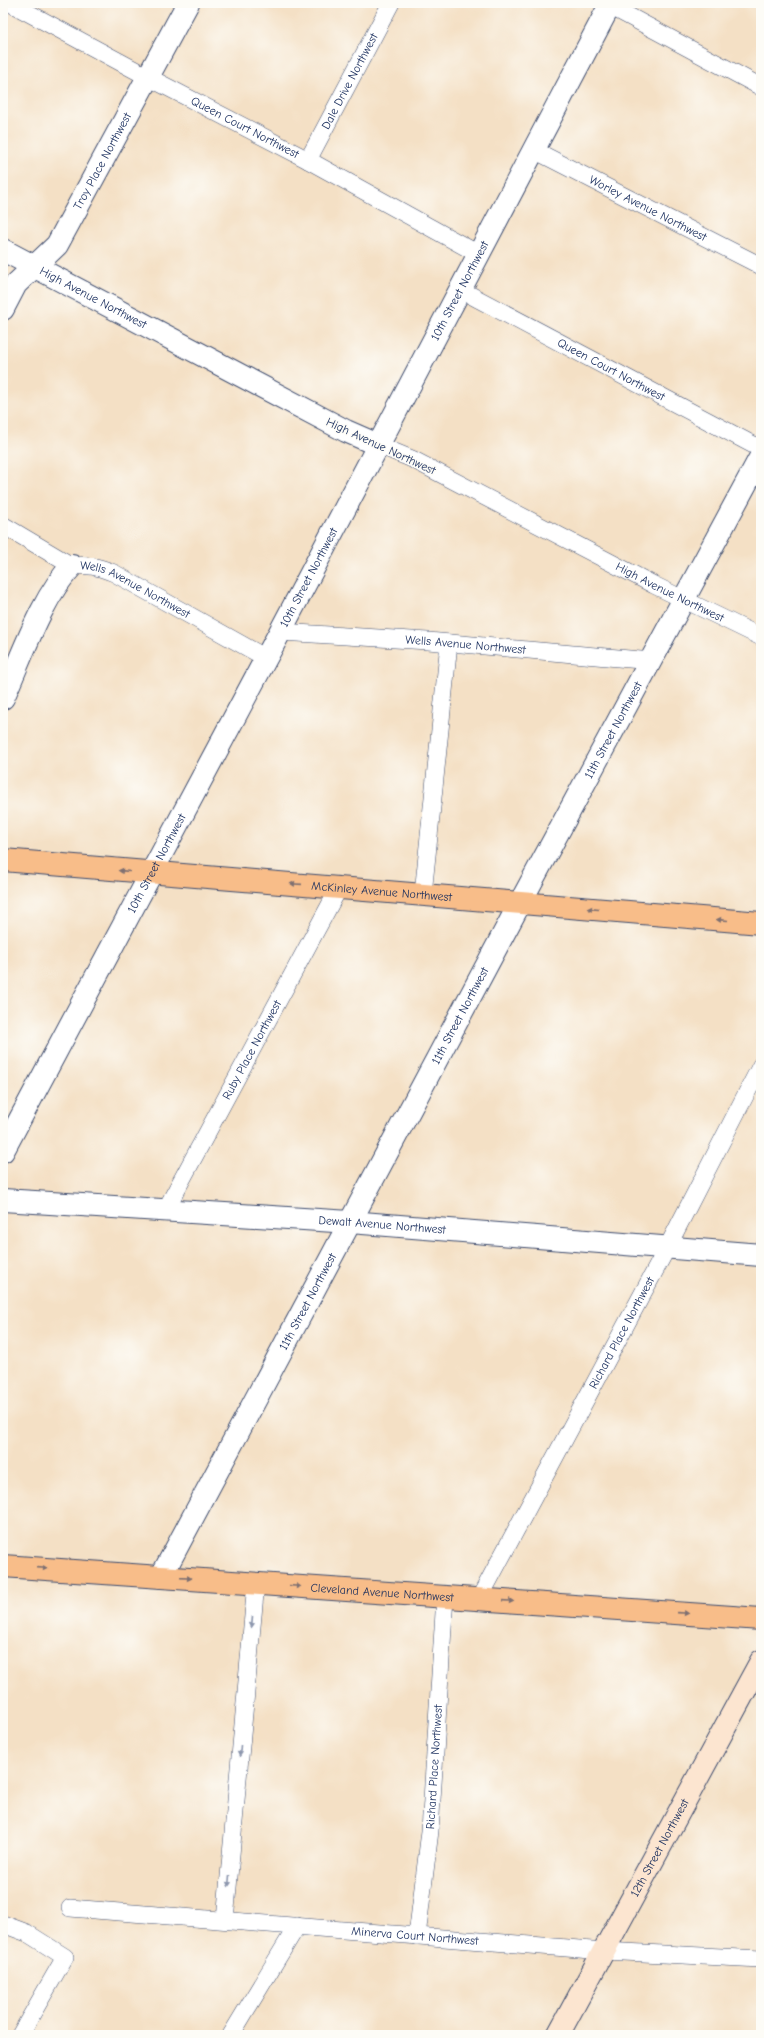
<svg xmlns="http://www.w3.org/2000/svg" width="764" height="2038" viewBox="0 0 764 2038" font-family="'Comic Neue',sans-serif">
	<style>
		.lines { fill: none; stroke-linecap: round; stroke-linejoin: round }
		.service-casing { stroke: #3c4a6d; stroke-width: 18 }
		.minor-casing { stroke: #3c4a6d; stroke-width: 24 }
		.secondary-casing { stroke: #3c4a6d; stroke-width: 24 }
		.primary-casing { stroke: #3c4a6d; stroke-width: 24 }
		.service { stroke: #fff; stroke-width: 17 }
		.minor { stroke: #fff; stroke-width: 22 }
		.secondary { stroke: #fce5d0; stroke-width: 22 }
		.primary { stroke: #f8bd89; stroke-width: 22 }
		.oneway { fill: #7e6f71 }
		.oneway2 { fill: #8d97ae }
		.labels { text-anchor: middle; stroke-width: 3; stroke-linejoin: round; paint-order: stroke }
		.street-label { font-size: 12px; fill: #1b2f5e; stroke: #fdfcf7 }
	</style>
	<rect width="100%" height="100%" fill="#fdfcf7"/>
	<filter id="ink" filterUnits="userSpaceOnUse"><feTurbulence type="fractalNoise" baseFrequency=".025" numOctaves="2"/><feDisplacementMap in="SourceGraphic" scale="8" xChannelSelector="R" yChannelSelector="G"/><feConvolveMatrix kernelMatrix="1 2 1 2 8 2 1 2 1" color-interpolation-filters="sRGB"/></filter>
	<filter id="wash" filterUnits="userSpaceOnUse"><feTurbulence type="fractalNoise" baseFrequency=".012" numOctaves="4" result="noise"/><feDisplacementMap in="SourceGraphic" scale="16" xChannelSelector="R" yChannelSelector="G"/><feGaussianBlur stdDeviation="0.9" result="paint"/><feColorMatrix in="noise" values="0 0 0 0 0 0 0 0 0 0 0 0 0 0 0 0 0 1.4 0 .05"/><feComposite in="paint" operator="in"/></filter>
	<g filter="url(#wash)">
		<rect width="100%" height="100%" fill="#f4e0c5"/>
	</g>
	<g filter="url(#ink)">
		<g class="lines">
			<defs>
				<g id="service">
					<path id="s1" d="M10,3L148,77L308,160L480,255"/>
					<path d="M610,6L761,87"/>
					<path id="s2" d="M534,150L761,266"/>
					<path id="s3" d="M308,160L391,3"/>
					<path id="s4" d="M461,290L761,449"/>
					<path id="s5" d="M378,445L412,459L654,585L761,637"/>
					<path id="s6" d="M3,525L72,566C88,564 99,567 114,573L266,658"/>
					<path id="s7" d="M280,632L428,641L652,661"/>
					<path d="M423,894L449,643"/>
					<path id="s8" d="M165,1211L339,888"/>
					<path id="s9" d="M479,1599L667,1248L761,1065"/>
					<path id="s10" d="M70,1908L604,1951L761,1959"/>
					<path d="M225,1920L256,1583"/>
					<path d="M3,1924L27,1933L65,1957L20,2035"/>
					<path id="s11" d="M417,1936L430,1831L445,1597"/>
					<path d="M231,2035L297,1926"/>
				</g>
				<g id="minor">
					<path id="s12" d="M3,250L346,431L378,445"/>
					<path id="s13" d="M3,309L16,284L57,245L188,3"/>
					<path d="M3,698C22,657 41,598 72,566"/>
					<path id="s14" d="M3,1151L280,632L611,3"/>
					<path id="s15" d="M3,1200L350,1222L761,1255"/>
					<path id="s16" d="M161,1577L520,903L761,456"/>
				</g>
				<g id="secondary">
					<path id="s17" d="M558,2035L761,1661"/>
				</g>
				<g id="primary">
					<path id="s18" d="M3,860L761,923"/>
					<path id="s19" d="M3,1566L761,1619"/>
				</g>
			</defs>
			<!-- service casing -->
			<use href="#service" class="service-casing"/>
			<!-- minor casing -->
			<use href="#minor" class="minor-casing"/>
			<!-- secondary casing -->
			<use href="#secondary" class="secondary-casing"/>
			<!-- primary casing -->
			<use href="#primary" class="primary-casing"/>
			<!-- service -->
			<use href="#service" class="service"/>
			<!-- minor -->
			<use href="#minor" class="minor"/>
			<!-- secondary -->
			<use href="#secondary" class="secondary"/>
			<!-- primary -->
			<use href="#primary" class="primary"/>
		</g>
		<!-- one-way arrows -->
		<defs><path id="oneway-solid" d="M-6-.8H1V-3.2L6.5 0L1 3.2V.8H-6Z"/></defs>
		<g class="oneway">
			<use href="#oneway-solid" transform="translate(124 871) rotate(-175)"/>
			<use href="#oneway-solid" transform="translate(296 884) rotate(-176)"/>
			<use href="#oneway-solid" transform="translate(593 909) rotate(-175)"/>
			<use href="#oneway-solid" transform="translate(722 920) rotate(-175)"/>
			<use href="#oneway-solid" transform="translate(42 1568) rotate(4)"/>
			<use href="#oneway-solid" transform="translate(186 1578) rotate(4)"/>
			<use href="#oneway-solid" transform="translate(295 1586) rotate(4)"/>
			<use href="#oneway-solid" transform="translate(508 1601) rotate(4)"/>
			<use href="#oneway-solid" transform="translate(683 1613) rotate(4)"/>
		</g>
		<g class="oneway2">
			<use href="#oneway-solid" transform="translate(252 1622) rotate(95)"/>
			<use href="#oneway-solid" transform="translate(240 1751) rotate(95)"/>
			<use href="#oneway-solid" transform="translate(229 1881) rotate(95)"/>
		</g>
	</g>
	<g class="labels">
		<!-- street labels -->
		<g class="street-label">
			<text dy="4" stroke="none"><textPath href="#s3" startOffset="89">Dale Drive Northwest</textPath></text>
			<text dy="4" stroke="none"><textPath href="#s1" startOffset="266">Queen Court Northwest</textPath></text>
			<text dy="4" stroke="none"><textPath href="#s13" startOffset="180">Troy Place Northwest</textPath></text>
			<text dy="4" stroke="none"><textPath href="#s2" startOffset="128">Worley Avenue Northwest</textPath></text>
			<text dy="4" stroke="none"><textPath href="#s14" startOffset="974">10th Street Northwest</textPath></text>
			<text dy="4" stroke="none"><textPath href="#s12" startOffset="102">High Avenue Northwest</textPath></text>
			<text dy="4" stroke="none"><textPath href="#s4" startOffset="170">Queen Court Northwest</textPath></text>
			<text transform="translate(381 446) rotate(25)" y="4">High Avenue Northwest</text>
			<text dy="4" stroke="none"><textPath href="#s14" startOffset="650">10th Street Northwest</textPath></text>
			<text dy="4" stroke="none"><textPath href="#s6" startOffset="149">Wells Avenue Northwest</textPath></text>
			<text dy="4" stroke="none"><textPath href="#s5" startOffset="327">High Avenue Northwest</textPath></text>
			<text dy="4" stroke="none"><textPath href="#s7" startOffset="186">Wells Avenue Northwest</textPath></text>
			<text dy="4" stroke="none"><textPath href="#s16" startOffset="960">11th Street Northwest</textPath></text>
			<text dy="4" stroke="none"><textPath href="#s14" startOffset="326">10th Street Northwest</textPath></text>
			<text dy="4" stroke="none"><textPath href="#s18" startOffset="380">McKinley Avenue Northwest</textPath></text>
			<text dy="4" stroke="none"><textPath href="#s16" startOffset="636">11th Street Northwest</textPath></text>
			<text dy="4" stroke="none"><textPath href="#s8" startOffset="183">Ruby Place Northwest</textPath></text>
			<text dy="4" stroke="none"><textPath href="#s15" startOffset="380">Dewalt Avenue Northwest</textPath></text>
			<text dy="4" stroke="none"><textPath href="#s16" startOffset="312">11th Street Northwest</textPath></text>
			<text dy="4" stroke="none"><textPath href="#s9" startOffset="302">Richard Place Northwest</textPath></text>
			<text dy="4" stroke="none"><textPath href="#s19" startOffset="380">Cleveland Avenue Northwest</textPath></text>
			<text dy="4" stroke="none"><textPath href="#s11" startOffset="170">Richard Place Northwest</textPath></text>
			<text dy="4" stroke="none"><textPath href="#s17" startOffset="213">12th Street Northwest</textPath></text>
			<text dy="4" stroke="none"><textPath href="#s10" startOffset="346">Minerva Court Northwest</textPath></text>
		</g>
	</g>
	<!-- margin -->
	<rect width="764" height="2038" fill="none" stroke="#fdfcf7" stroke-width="16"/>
</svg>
